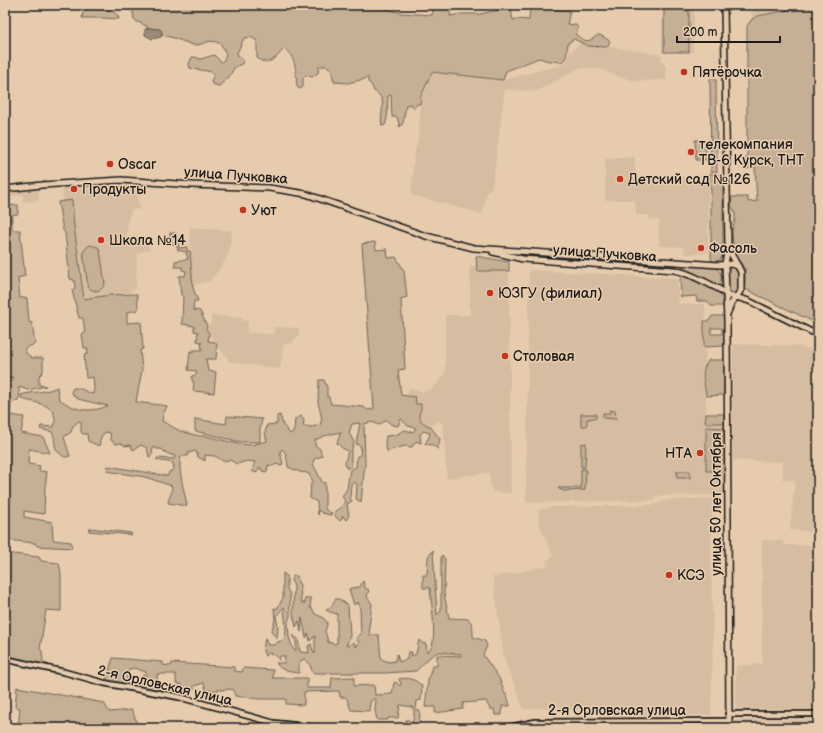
<svg xmlns="http://www.w3.org/2000/svg" width="823" height="733" viewBox="0 0 823 733" font-family="'Balsamiq Sans',sans-serif">
	<style>
		.built { fill: #d6bda2 }
		.green { fill: #c5af95; stroke: #706658; fill-rule: evenodd }
		.water { fill: #9b8a78; stroke: #685e53 }
		.lines { fill: none; stroke-linecap: round; stroke-linejoin: round }
		.stream { stroke: #685e53; stroke-width: 1 }
		.secondary-casing { stroke: #1c1c1c; stroke-width: 8 }
		.primary-casing { stroke: #1c1c1c; stroke-width: 8 }
		.secondary { stroke: #e6cbad; stroke-width: 4.5 }
		.primary { stroke: #e6cbad; stroke-width: 5 }
		.poi-dot { fill: #c8321e; stroke: #e6cbad; stroke-width: 1.5 }
		.labels { text-anchor: middle; stroke-width: 3; stroke-linejoin: round; paint-order: stroke }
		.poi-label { font-size: 14px; fill: #1c1c1c; stroke: #e6cbad; text-anchor: start }
		.street-label { font-size: 14px; fill: #1c1c1c; stroke: #e6cbad }
	</style>
	<rect width="100%" height="100%" fill="#e6cbad"/>
	<filter id="ink" filterUnits="userSpaceOnUse"><feTurbulence type="fractalNoise" baseFrequency=".025" numOctaves="2"/><feDisplacementMap in="SourceGraphic" scale="8" xChannelSelector="R" yChannelSelector="G"/><feConvolveMatrix kernelMatrix="1 2 1 2 8 2 1 2 1" color-interpolation-filters="sRGB"/></filter>
	<g filter="url(#ink)">
		<!-- built -->
		<g class="built">
			<path d="M663,5H694L693,52H662Z"/>
			<path d="M752,5H814L758,16L752,19Z"/>
			<path d="M581,42L662,55L661,60L666,67V80L636,81L617,76L600,69L580,68L537,91L505,90L492,187L487,193L482,214L411,195L414,157L419,132L421,96L432,72L503,80L565,64L566,57Z"/>
			<path d="M635,157V178L709,175L708,253L684,254V247L659,246V220L649,219V215H636L635,200H605V159Z"/>
			<path d="M118,185L136,186L140,209L131,210L127,225V238L147,236L150,250L140,252L137,255L136,289L131,290V293L110,295L84,300L74,226L72,201H63L62,187L78,186L79,188Z"/>
			<path d="M38,187L39,201L23,202V195L5,196V206V191Z"/>
			<path d="M190,227L232,231L229,253L222,266L210,281L193,285L191,269Z"/>
			<path d="M470,266L509,267L511,493L492,492L489,473L447,478L443,425L439,421L430,426L424,424L419,415L421,409L416,404L415,397L407,395L409,388L423,392L431,389L436,385L445,373V315H470Z"/>
			<path d="M529,270L677,278L679,304H705L706,413L724,414L725,495L655,496V500L526,503Z"/>
			<path d="M211,315L242,318V320L248,321L247,332L249,333L273,334L274,327L299,328V335L292,343L284,344L280,369L230,362L206,329L207,326L211,324Z"/>
			<path d="M733,344L799,346L809,349L818,348V533L790,530L795,480H783L782,462L733,460Z"/>
			<path d="M713,498L711,554L713,642L711,715H620L619,713H584V709L569,710V707L524,709L504,659L493,577L548,566L546,561L553,556L539,524L538,510L551,507L652,505L668,500Z"/>
			<path d="M762,540L784,541V545H806L818,546V709H736V666L762,664Z"/>
			<path d="M818,719V728H731V720Z"/>
			<path d="M98,722L105,728H81Z"/>
			<path d="M535,724H648V728H517Z"/>
		</g>
		<!-- green -->
		<g class="green">
			<path d="M132,5H372L401,13L432,15L434,5H451L450,16L461,14H480L508,8L511,9L513,20L516,19L529,20L530,6L570,11L567,24L576,25L578,29L576,33V35C587,42 587,43 598,35L602,36L610,41L608,46L606,47L588,46L574,39L568,43L566,57L562,62L549,61L539,58L506,71L503,80L432,72L421,96L420,104H417L414,108L411,104L406,105L403,123L400,127L397,117H392L391,95L388,96C387,106 389,116 385,125L382,126C379,112 389,99 374,91L371,84L368,82V78L348,83L334,82L331,69L327,66H319L318,73L312,77L306,75L303,78V87L300,89L297,87C296,73 297,57 284,49C277,57 268,68 257,58V41L251,37L244,38L237,53L238,56L243,60V63L234,68L229,77L219,86L212,84L211,81L214,75L212,72L190,68L189,64L192,57H195L201,59L214,55L221,62L224,60L226,54L221,44C207,37 205,46 193,45L174,38L162,35V32L160,29L149,28L141,23L137,22L134,19Z"/>
			<path d="M814,5H818V324L745,289V269L734,254L733,246L732,231L735,220V213L731,205L732,197H748V202L757,201L755,167L745,169V159L747,157V26L752,19L758,16Z"/>
			<path d="M92,9C101,10 117,8 119,19L103,18H82L83,10Z"/>
			<rect x="664" y="10" width="25" height="42"/>
			<path d="M710,79H716L717,172H711Z"/>
			<path d="M695,140L706,141V160H696Z"/>
			<path d="M709,174L719,175L723,177V254L721,259L715,262L712,260L711,258V192Z"/>
			<path d="M72,200L74,226L84,299L110,295L137,294L138,310L127,312V323L141,322L143,349L140,350L142,370L136,402C147,404 157,404 167,406L163,415L162,421L180,431L199,436H206L238,444L252,445L267,441L265,433L267,425L277,424V416L280,415L283,425L290,434L294,431L295,419L302,416L304,421L303,426L312,427L320,425L322,419L318,402L319,380H324L327,387V397H329L331,404L364,407L367,410L374,409L362,244L375,242L376,250L387,249L388,258L396,257L404,271L407,297L401,299L405,369L398,370L401,395L415,397L416,404H421V409L419,415L421,421L427,425L430,426L440,439L438,449L432,445L425,444L429,437L430,433L423,431L420,435L421,443L416,441L412,447L405,446L387,451L385,445L386,436L396,435L404,430L413,432L416,428L408,426L401,419L398,426L392,425L386,420L379,425L372,422L364,424L365,464L361,502L356,499L357,485L355,482L351,484L350,498L352,501L347,504L349,516L346,520L343,516L340,521L335,516V511L341,508L345,501L342,496L347,489L349,475L350,470L356,467L357,456H360L361,446L356,444L360,423L352,424L349,433L354,442L351,452V466L347,469L345,463L348,451L342,448L337,443L341,432L324,436L315,440V445L320,449L322,456L314,459L313,464L322,482L325,483V509L329,512L332,513L331,515L322,513L319,510L318,515L317,502L310,498L311,483L313,481L308,473L300,472L288,467C287,461 287,453 282,449L280,452L283,464L281,466L276,464L273,466L268,465L267,472L262,471L260,467L256,473L252,471L255,462L247,461L237,464L230,460L223,461L215,456L205,455V461L198,457L196,451L188,453V456H181C177,468 185,493 187,506L168,503C169,496 172,495 172,486L145,477L107,471L108,466L168,476L169,472L174,469L173,463L157,460V458L174,459L175,456L168,454L161,449H156L153,447L152,455L149,457L147,448L141,445L133,450L130,445L125,446L121,443L116,444L111,440L110,433L105,432L101,437L99,446L88,441L87,434H83L81,432V422L79,421L73,426L71,432L64,437L70,456L65,457C50,449 58,443 52,432L40,429L41,426L54,427C60,403 37,404 22,399L21,395C33,391 46,393 57,387L59,399C76,411 89,413 108,406L78,399L75,397L71,392L73,388C79,387 86,392 93,394L94,388L93,377L86,378L84,355L88,354L87,348H84L82,334L85,333L83,318H79L72,290L75,288L74,280L70,279L65,233L63,230L58,202Z"/>
			<path d="M18,205V214L12,215V230H20L25,276L18,278L20,298H27L29,322L32,323L35,344L25,348V352L32,358H43V372L39,376V385L46,386L28,390L19,387V393L20,396L18,400L11,403L10,415L24,417L21,433L43,437L50,453L29,449L28,464L40,466L39,471L47,472L45,487L44,514L24,511V517L52,522L53,540L71,542L72,548L37,546L35,543L6,540L5,553L39,557L41,561L59,563L61,573V611L46,610L40,649L42,651L43,662L51,666H48L5,657V627L8,611L5,595V535L8,524H5V383L11,382L13,377L5,376V206Z"/>
			<path d="M170,233H176L179,248L187,247V251H190L193,288L198,301H194L193,310L200,311L207,326L206,329L209,333L208,341L215,342L217,345L216,359H206L208,371L216,372L214,393L193,391L194,382L192,381V376L196,375L197,371L188,370L190,351L193,352V350H202L201,342L197,341L198,332L194,331V326L182,324L183,296L181,295L179,276H185L186,271L182,270V267H175V261L188,259L186,252L178,250L176,245L170,243Z"/>
			<path d="M90,245L98,247L100,250L105,284C101,292 94,293 88,287L83,252L87,247Z"/>
			<path d="M476,256L509,262V271H477Z"/>
			<path d="M582,258L713,267C723,270 721,278 721,287V288L688,273L583,262Z"/>
			<path d="M732,266L737,268C741,275 740,287 736,294L732,295L728,292V269Z"/>
			<path d="M683,275L719,293L724,301V306H711L707,301H697L696,296L681,297L680,279Z"/>
			<path d="M712,316H724V346L704,347V321H709ZM711,328H722V334H711Z"/>
			<path d="M709,360H724V395L706,396C705,382 699,372 709,360Z"/>
			<path d="M610,410L615,411L616,419L603,418V413H610Z"/>
			<path d="M581,414H596V418L587,419V424L586,426H581Z"/>
			<path d="M706,414H724V423H705Z"/>
			<path d="M227,416L262,419L260,429V442H241L195,431V419L226,424Z"/>
			<path d="M706,427L724,428V471H706Z"/>
			<path d="M586,443L585,467H581V444Z"/>
			<path d="M581,469H586L585,490L564,491L559,489L558,488H581Z"/>
			<rect x="677" y="471" width="13" height="7"/>
			<path d="M90,528L131,533L132,535L89,531Z"/>
			<path d="M433,550L437,615L441,611V557L442,555L445,559L444,593L449,618C467,620 473,613 473,637L485,641L487,646L483,655L499,678L505,694L507,695L510,706H502V715H495L494,709H490L486,701L463,703V709L435,713V707H425L428,681L432,666H437V655L461,656V654L438,652L430,657L416,671L384,673H313L309,663L304,659L299,662V673C290,672 281,671 276,663H284L285,656H280L279,660L276,656L269,653L265,656L263,651L265,638L268,645H274L278,642L284,640L286,630L284,607L276,616L278,627L277,638L271,632L275,620L274,608L277,609L283,598V573L287,576V589L290,594V617L288,621L289,637L293,649L296,651V640L293,638V635L298,639L300,652L309,653L308,646L311,644L313,651L315,654V636L310,641L308,633L306,638L302,618L301,632L299,621L296,627L293,614L294,586L291,580L293,576H297L298,582L300,585L301,601L302,603H305V598H311L310,608H312L315,614L322,617L327,622V625L325,631L328,642L334,644L337,643V614L330,612L326,610L332,606L335,599H339L348,605L350,636L346,646L349,645L354,642L356,647L359,643L356,638L361,634L360,609L358,602L354,605L349,589L352,588L360,587L363,581L365,588L369,590L367,596L372,604L369,627L370,635H379L381,659L389,662L395,661L397,654L399,662L407,659L408,652H412L411,656L416,654L419,640L422,643L426,644L427,652C428,651 431,649 431,648C437,638 431,601 430,588H423V575H427L428,557Z"/>
			<path d="M113,658L163,662V665L171,666L172,663L234,667V671L242,672L243,668L273,670V678H307V688H331L332,678L354,677V686L374,685L375,695L392,694L394,683L396,682L400,686L401,684L399,679C408,677 415,679 422,686L421,700L417,701L416,710L420,711L419,728H402L406,720H409L412,723L414,717V710L412,707L400,705L398,718H388V720H377L375,710L376,699H373L370,703L369,711L351,710L347,699L345,697H340L339,691L304,692V705L286,704V699H259L235,696L233,689L206,691L204,683L194,686V689L185,688L182,685L176,683V676L175,674H157L158,690L141,687L143,675L146,676V672L134,668L129,669L126,684L120,683L118,684L88,677L89,676L106,680Z"/>
			<path d="M17,687L104,703L109,712L132,710L139,728H105L98,722L81,728H18L20,708L15,707Z"/>
		</g>
		<!-- water -->
		<path class="water" d="M149,28L160,29L162,32L161,37L152,39L145,35V29Z"/>
		<g class="lines">
			<!-- stream -->
			<g class="stream">
				<path d="M81,5L83,10"/>
				<path d="M5,378L11,379"/>
			</g>
			<defs>
				<g id="secondary">
					<path d="M736,297L749,301L818,335"/>
					<path d="M5,659L64,672L104,683L179,697L274,723L321,728"/>
					<path d="M728,714H818"/>
					<path d="M506,728L535,722L729,721"/>
				</g>
				<g id="primary">
					<path d="M724,5L728,247L725,264L727,321L729,728"/>
					<path d="M5,189L42,185L121,180L192,185L269,188L306,194L426,236L474,248L719,265L731,264L738,266"/>
					<path d="M728,248L741,272V290L731,304L728,312"/>
					<path d="M493,252L523,259L674,270C690,273 705,282 719,289C725,293 729,297 736,297"/>
				</g>
			</defs>
			<!-- secondary casing -->
			<use href="#secondary" class="secondary-casing"/>
			<!-- primary casing -->
			<use href="#primary" class="primary-casing"/>
			<!-- secondary -->
			<use href="#secondary" class="secondary"/>
			<!-- primary -->
			<use href="#primary" class="primary"/>
		</g>
	</g>
	<!-- markers -->
	<g class="poi-dot">
		<circle cx="684" cy="72" r="4"/>
		<circle cx="691" cy="152" r="4"/>
		<circle cx="110" cy="164" r="4"/>
		<circle cx="620" cy="179" r="4"/>
		<circle cx="74" cy="189" r="4"/>
		<circle cx="243" cy="210" r="4"/>
		<circle cx="101" cy="240" r="4"/>
		<circle cx="701" cy="248" r="4"/>
		<circle cx="490" cy="293" r="4"/>
		<circle cx="505" cy="356" r="4"/>
		<circle cx="700" cy="453" r="4"/>
		<circle cx="669" cy="575" r="4"/>
	</g>
	<g class="labels">
		<!-- poi labels -->
		<g class="poi-label">
			<text x="692" y="77">Пятёрочка</text>
			<text x="699" y="149">телекомпания<tspan x="699" dy="16">ТВ-6 Курск, ТНТ</tspan></text>
			<text x="118" y="169">Oscar</text>
			<text x="628" y="184">Детский сад №126</text>
			<text x="82" y="194">Продукты</text>
			<text x="251" y="215">Уют</text>
			<text x="109" y="245">Школа №14</text>
			<text x="709" y="253">Фасоль</text>
			<text x="498" y="298">ЮЗГУ (филиал)</text>
			<text x="513" y="361">Столовая</text>
			<text x="692" y="458" text-anchor="end">НТА</text>
			<text x="677" y="580">КСЭ</text>
		</g>
		<!-- street labels -->
		<g class="street-label">
			<text transform="translate(236 175) rotate(4)" y="5">улица Пучковка</text>
			<text transform="translate(605 253) rotate(4)" y="5">улица Пучковка</text>
			<text transform="translate(716 504) rotate(-90)" y="5">улица 50 лет Октября</text>
			<text transform="translate(165 685) rotate(13)" y="5">2-я Орловская улица</text>
			<text x="617" y="715">2-я Орловская улица</text>
		</g>
	</g>
	<!-- margin -->
	<rect width="823" height="733" fill="none" stroke="#e6cbad" stroke-width="20"/>
	<rect x="10" y="10" width="803" height="713" fill="none" stroke="#1c1c1c" stroke-width="1.5" filter="url(#ink)"/>
	<!-- scale -->
	<path d="M677 36v6h103v-6" fill="none" stroke="#1c1c1c" stroke-width="2"/>
	<text x="683" y="36" font-size="12" fill="#1c1c1c" stroke="#e6cbad" stroke-width="3" paint-order="stroke">200 m</text>
</svg>
